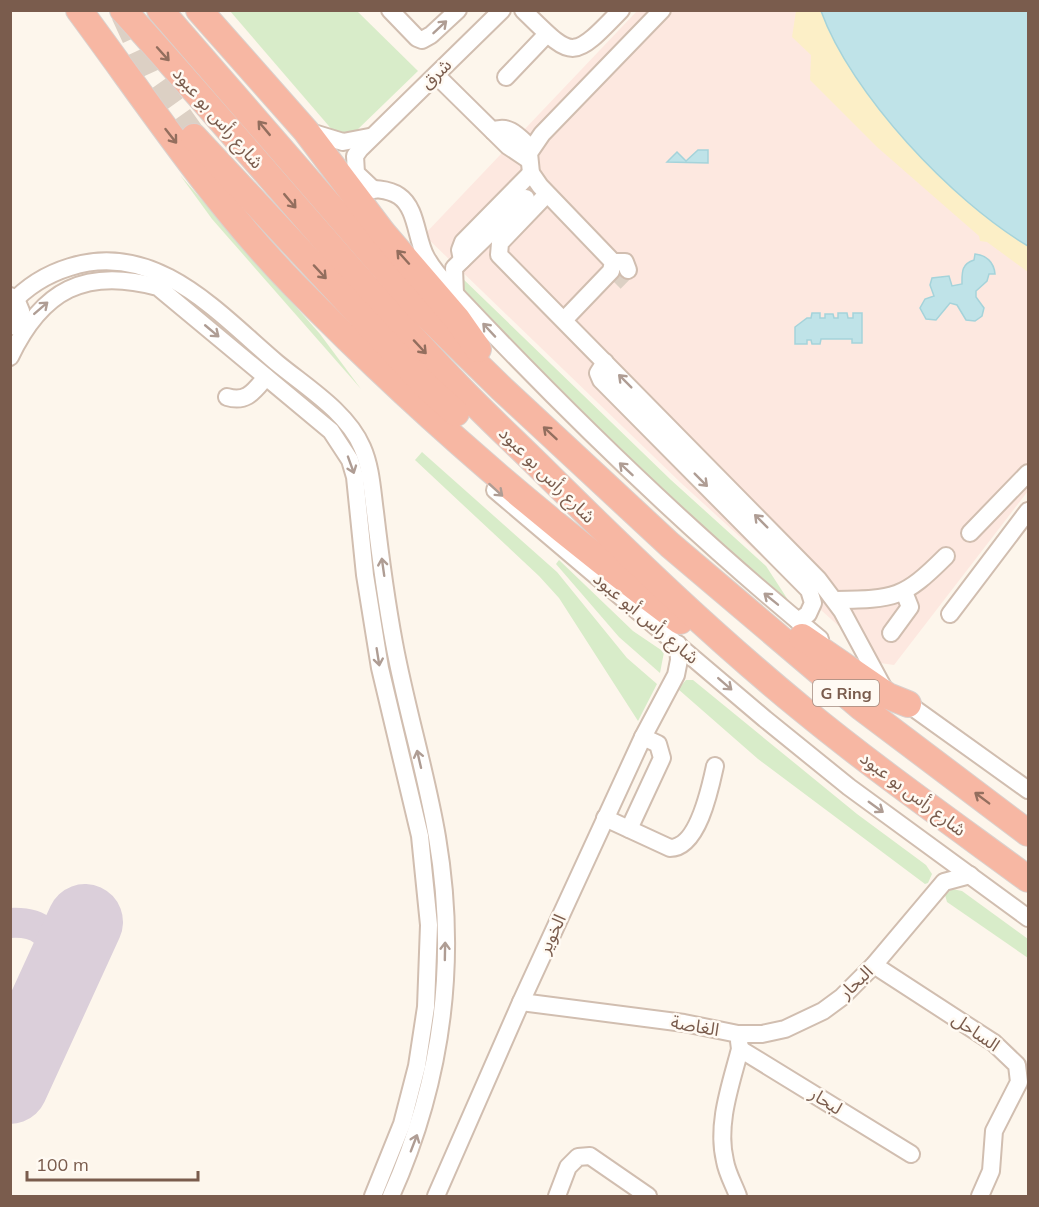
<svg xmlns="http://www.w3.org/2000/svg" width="1039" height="1207" viewBox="0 0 1039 1207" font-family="Mulish,'Noto Sans Arabic',sans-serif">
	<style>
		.commercial { fill: #fde8e0 }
		.green { fill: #d8ecc9 }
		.sand { fill: #fcefc7 }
		.water { fill: #bfe3e8; stroke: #a5d3da; stroke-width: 1.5 }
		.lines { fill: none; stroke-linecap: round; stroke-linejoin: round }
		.taxiway { stroke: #dbcfda; stroke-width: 30 }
		.runway { stroke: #dbcfda; stroke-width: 76 }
		.minor-tunnel { stroke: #dcd0c4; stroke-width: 16; stroke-dasharray: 16 8; stroke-linecap: butt }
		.highway-tunnel { stroke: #dcd0c4; stroke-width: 26; stroke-dasharray: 26 13; stroke-linecap: butt }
		.minor-casing { stroke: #d1beb0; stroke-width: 20 }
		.highway-casing { stroke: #dad1cd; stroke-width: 28 }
		.minor { stroke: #fff; stroke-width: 16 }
		.highway { stroke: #f7b7a3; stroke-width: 26 }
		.oneway { stroke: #af9d94 }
		.oneway2 { stroke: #936e5e }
		.labels { text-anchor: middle; stroke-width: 5; stroke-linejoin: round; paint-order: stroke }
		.shield { fill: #fffaf3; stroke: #a28b7f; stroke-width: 1.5 }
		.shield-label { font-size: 16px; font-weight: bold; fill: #7a5c4d }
		.street-label { font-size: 18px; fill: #7a5c4d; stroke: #fffaf3 }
	</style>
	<rect width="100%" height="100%" fill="#fdf6ec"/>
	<!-- commercial -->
	<path class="commercial" d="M637,11H821L824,19L1028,246V491L894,665L880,663L783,576L681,483L424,235Z"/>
	<!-- green -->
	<g class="green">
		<path d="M230,11H357L418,71L355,132H334Z"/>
		<path d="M180,175L320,334L361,389L212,219Z"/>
		<path d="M460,276L671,480L766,566L792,606C675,508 568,401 463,290Z"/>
		<path d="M422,452L557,572L627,658L657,684L638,721L559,598L539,576L415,460Z"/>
		<path d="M559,560L633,631L664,652L660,673L619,637L556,564Z"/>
		<path d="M686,680H693L857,814L926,865L932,874L928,883L925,884L758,759L678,689Z"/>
		<path d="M952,889L962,891L1028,939V958L947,902L945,895Z"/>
	</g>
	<!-- sand -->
	<path class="sand" d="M796,11H821L824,19L923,160L971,205L1028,246V272L987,242L980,241L979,236L877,147L810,80L811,55L792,37Z"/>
	<!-- water -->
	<g class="water">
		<path d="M821,11H1028V246C952,201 851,94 821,11Z"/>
		<path d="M698,150H708V163L667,162L677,152L686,161Z"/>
		<path d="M975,254C986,255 994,262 995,274H989L987,281L976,291V297L984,308L982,316L975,321L966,320L957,305L950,303L936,320L926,319L920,308L925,299L934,296L930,285L932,278L949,276L952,286L962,284C962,273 961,264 974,260Z"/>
		<path d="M812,313H820V318H825V314H833L834,318H838V313H847L848,318H853V313H862V343H852V339H821L820,344H812L811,340H807V344H795V327L807,318H811Z"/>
	</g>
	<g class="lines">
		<!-- taxiway -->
		<path class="taxiway" d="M10,923C47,921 51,939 65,968"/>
		<!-- runway -->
		<path class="runway" d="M10,1086L85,922"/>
		<!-- minor-tunnel -->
		<path class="minor-tunnel" d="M615,283L628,270"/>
		<!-- highway-tunnel -->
		<path class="highway-tunnel" d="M124,14L155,82L194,137"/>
		<defs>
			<g id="minor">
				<path d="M390,10L417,38L422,40L431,35L458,10"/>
				<path d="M523,10C573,59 571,62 621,10"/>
				<path d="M436,75L508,146L529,160"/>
				<path d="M506,77L547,34"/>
				<path d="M307,131L343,142L369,137"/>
				<path d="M493,131C509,123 520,138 531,148"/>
				<path d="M350,189C366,189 386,187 399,196C417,208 416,239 426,257C434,272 446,284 457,296C572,418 690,533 820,639"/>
				<path d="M374,190L356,173L355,156L360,149L502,10"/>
				<path d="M547,194L500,243L499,255L818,579L842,611L883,687"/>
				<path d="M462,260L460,250L463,242L531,173"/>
				<path d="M613,262H625L628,270"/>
				<path d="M455,294L454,268L526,198"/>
				<path d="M10,296L16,299L21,311L10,327"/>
				<path d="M10,305C27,286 47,274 70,267C156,240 218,313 277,363C306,387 347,412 362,447C371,467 372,490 375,512C380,555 386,600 394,643C406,708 426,772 437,837C458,961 442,1082 391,1196"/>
				<path d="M564,320L611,271L613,262L540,186L531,173L529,153L542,134L662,10"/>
				<path d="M10,357C42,290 85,267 158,287L331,431L350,460L355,477L365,575L380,668L420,836L429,925L426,1007L417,1066L402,1124L373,1196"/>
				<path d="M605,362L598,373L601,380L809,590L813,603L808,614L798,621"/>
				<path d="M227,397C247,403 254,391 266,377"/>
				<path d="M495,490L765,719L849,787L1028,918"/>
				<path d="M970,533L1028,473"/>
				<path d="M835,600C895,599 903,599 946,556"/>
				<path d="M950,614L1028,511"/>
				<path d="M891,633L910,607L904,592"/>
				<path d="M901,699L1028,790"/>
				<path d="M605,818L670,848C698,848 710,789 715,766"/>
				<path d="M629,829L662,758L658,744L643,737"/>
				<path d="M874,965L994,1043L1017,1065L1019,1082L994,1131L991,1171L980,1196"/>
				<path d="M521,1002L684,1023L738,1034H762L785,1029L823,1011L842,997L874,965L944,882L970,875"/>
				<path d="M740,1049L911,1154"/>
				<path d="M436,1196L521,1002L643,737L676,675L679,660L678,644"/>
				<path d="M557,1196L568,1167L578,1157L590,1156L648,1196"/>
				<path d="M738,1196C734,1185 727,1173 725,1161C716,1124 731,1084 740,1049L739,1041"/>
			</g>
			<g id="highway">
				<path d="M79,10C148,103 213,202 294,285C411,405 545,521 680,621"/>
				<path d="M123,10C234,132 338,260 451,379C483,413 517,444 550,477C631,557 713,636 801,708C874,768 952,823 1028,879"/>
				<path d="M160,10L417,306L501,388L670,545L861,707L1028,833"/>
				<path d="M199,10L306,131L383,233L457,319L478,349"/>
				<path d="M194,137L426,386L456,413"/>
				<path d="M802,637L888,696L908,704"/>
			</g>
		</defs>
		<!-- minor casing -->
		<use href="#minor" class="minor-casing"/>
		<!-- highway casing -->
		<use href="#highway" class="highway-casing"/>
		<!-- minor -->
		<use href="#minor" class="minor"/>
		<!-- highway -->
		<use href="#highway" class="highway"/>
	</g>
	<!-- one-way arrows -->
	<defs><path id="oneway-shaft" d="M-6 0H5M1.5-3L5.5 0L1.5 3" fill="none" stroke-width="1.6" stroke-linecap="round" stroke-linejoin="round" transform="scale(1.5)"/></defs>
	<g class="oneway">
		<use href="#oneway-shaft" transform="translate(440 27) rotate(-43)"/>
		<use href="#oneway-shaft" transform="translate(41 308) rotate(-41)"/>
		<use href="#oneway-shaft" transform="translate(489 330) rotate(-133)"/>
		<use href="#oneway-shaft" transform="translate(212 331) rotate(40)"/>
		<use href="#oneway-shaft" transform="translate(625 381) rotate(-135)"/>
		<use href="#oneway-shaft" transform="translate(351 465) rotate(70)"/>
		<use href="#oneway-shaft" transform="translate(626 469) rotate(-137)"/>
		<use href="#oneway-shaft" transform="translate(701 480) rotate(45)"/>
		<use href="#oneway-shaft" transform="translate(496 490) rotate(42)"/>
		<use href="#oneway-shaft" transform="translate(761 521) rotate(-135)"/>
		<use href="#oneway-shaft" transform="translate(383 567) rotate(-98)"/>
		<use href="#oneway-shaft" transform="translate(771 599) rotate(-141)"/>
		<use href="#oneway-shaft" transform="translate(378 657) rotate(81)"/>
		<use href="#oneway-shaft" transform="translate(725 684) rotate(41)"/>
		<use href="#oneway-shaft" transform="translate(419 759) rotate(-103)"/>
		<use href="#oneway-shaft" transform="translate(876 807) rotate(36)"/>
		<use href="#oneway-shaft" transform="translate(445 951) rotate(-89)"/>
		<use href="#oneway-shaft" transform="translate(414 1143) rotate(-69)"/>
	</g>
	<g class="oneway2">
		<use href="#oneway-shaft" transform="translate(163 54) rotate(48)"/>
		<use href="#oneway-shaft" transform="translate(264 128) rotate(-130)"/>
		<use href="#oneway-shaft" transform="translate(171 136) rotate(52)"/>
		<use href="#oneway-shaft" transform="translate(290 201) rotate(50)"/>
		<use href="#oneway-shaft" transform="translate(403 257) rotate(-132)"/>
		<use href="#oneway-shaft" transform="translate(320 272) rotate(47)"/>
		<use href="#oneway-shaft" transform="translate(420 347) rotate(47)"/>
		<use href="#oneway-shaft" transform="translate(550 433) rotate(-137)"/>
		<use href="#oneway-shaft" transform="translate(982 798) rotate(-143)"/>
	</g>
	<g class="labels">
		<!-- shield labels -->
		<rect class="shield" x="813" y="680" width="66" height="26" rx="4.5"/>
		<g class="shield-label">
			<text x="846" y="699">G Ring</text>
		</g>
		<!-- street labels -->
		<g class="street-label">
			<text transform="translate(436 74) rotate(-44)" y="6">شرق</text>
			<text transform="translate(218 118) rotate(49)" y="6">شارع رأس بو عبود</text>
			<text transform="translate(547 475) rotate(45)" y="6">شارع رأس بو عبود</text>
			<text transform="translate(646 618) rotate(40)" y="6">شارع رأس أبو عبود</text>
			<text transform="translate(913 794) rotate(37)" y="6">شارع رأس بو عبود</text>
			<text transform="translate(552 934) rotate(-65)" y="6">الخوير</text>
			<text transform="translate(856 982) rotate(-44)" y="6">البحار</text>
			<text transform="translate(695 1026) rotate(10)" y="6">الغاصة</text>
			<text transform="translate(976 1032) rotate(35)" y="6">الساحل</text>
			<text transform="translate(826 1101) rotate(32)" y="6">لبحار</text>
		</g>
	</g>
	<!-- border -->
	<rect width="1039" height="1207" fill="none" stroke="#7a5c4d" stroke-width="24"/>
	<!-- scale -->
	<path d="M27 1171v9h171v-9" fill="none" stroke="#7a5c4d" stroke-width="3"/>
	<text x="36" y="1171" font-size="18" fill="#7a5c4d" stroke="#fffaf3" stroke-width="4.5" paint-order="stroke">100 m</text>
</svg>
